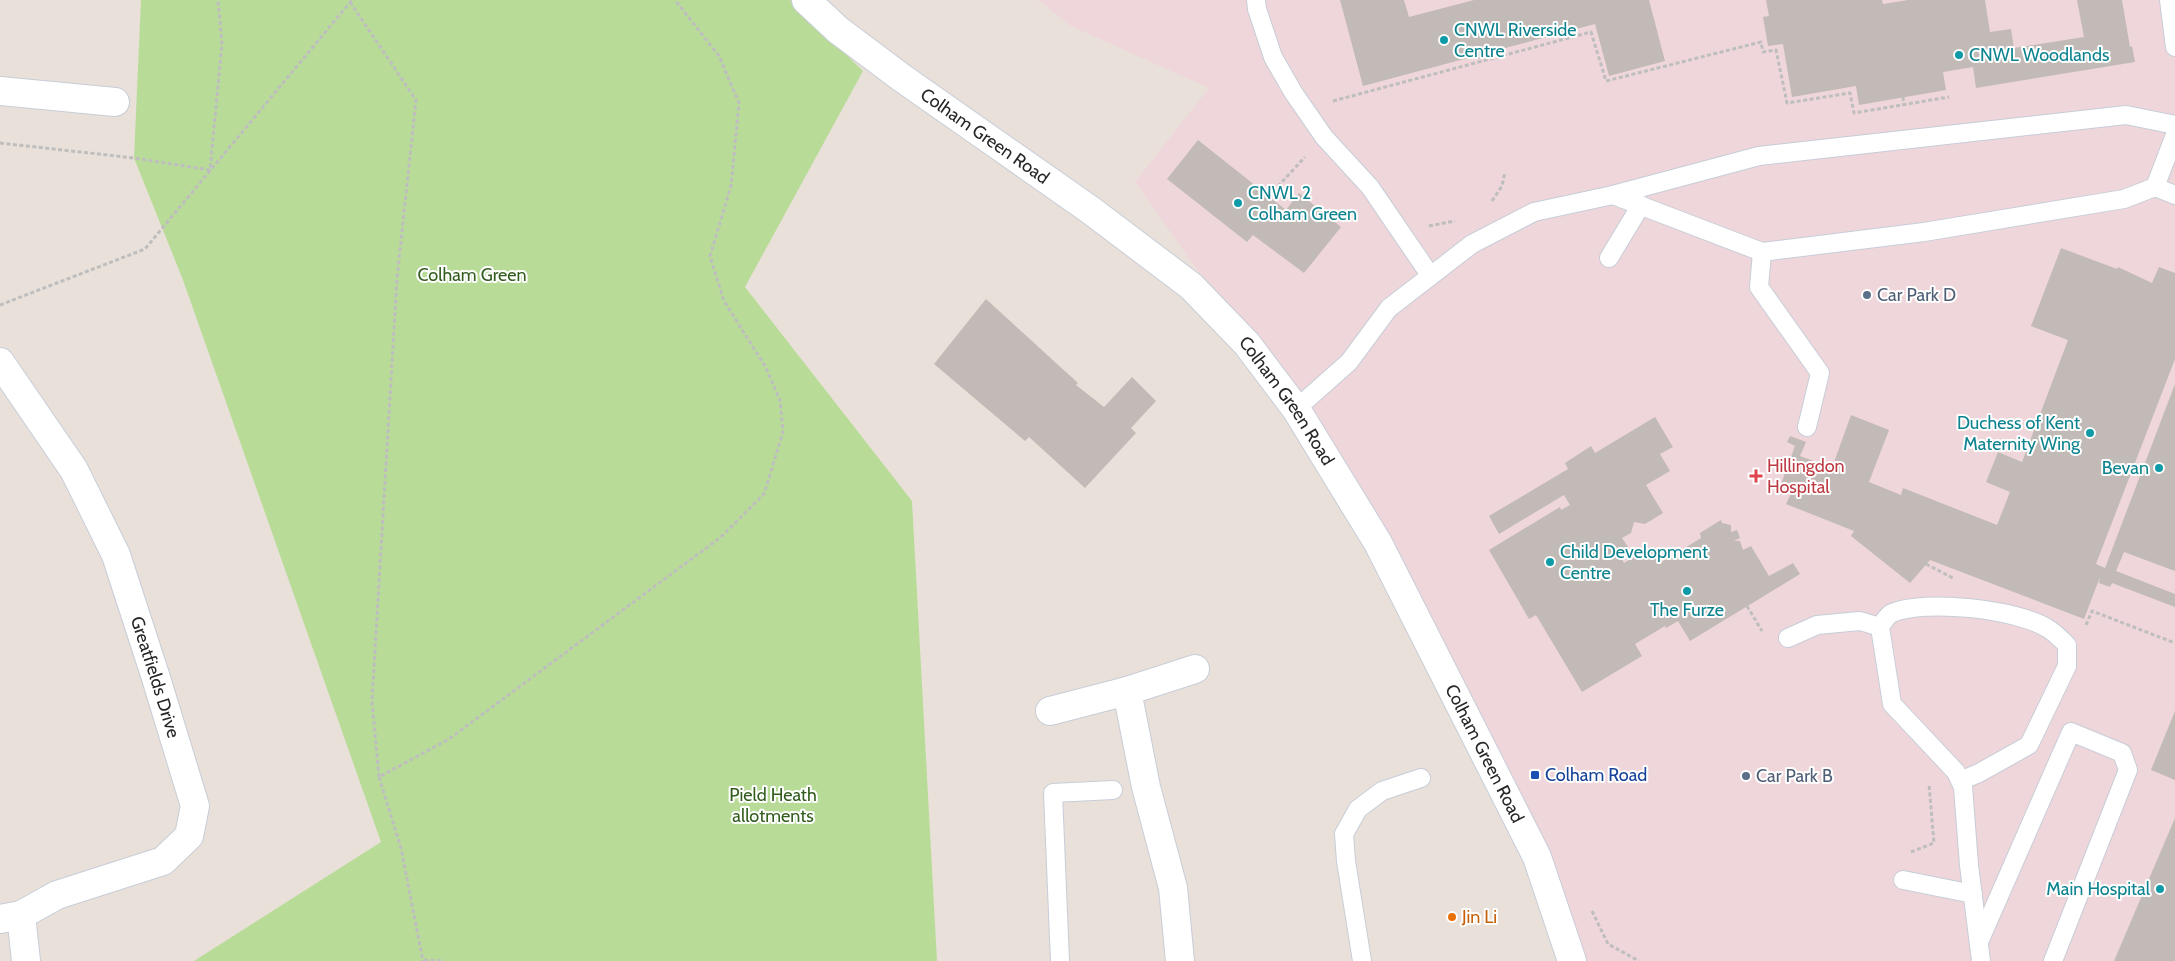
<svg xmlns="http://www.w3.org/2000/svg" width="2175" height="961" viewBox="0 0 2175 961" font-family="Cabin,sans-serif">
	<style>
		.medical { fill: #efd6da }
		.green { fill: #b8dc98 }
		.building { fill: #c1bab6 }
		.lines { fill: none; stroke-linecap: round; stroke-linejoin: round }
		.service-casing { stroke: #c7cdd8; stroke-width: 20 }
		.minor-casing { stroke: #c7cdd8; stroke-width: 30 }
		.tertiary-casing { stroke: #c7cdd8; stroke-width: 30 }
		.path { stroke: #bebebe; stroke-width: 3; stroke-dasharray: 4 2.5; stroke-linecap: butt }
		.service { stroke: #fff; stroke-width: 18 }
		.minor { stroke: #fff; stroke-width: 28 }
		.tertiary { stroke: #fff; stroke-width: 28 }
		.culture-dot { fill: #0f9aa8; stroke: #fff; stroke-width: 2 }
		.service-dot { fill: #5c6f8a; stroke: #fff; stroke-width: 2 }
		.health-dot { fill: #e0444e; stroke: #fff; stroke-width: 2 }
		.transit-dot { fill: #1a4fb4; stroke: #fff; stroke-width: 2 }
		.food-dot { fill: #e8710a; stroke: #fff; stroke-width: 2 }
		.labels { text-anchor: middle; stroke-width: 4; stroke-linejoin: round; paint-order: stroke }
		.culture-label { font-size: 18px; fill: #0d838f; stroke: #fff; text-anchor: start }
		.street-label { font-size: 18px; fill: #272727; stroke: #fff }
		.park-label { font-size: 18px; fill: #335d1e; stroke: #fff }
		.service-label { font-size: 18px; fill: #4e5e75; stroke: #fff; text-anchor: start }
		.health-label { font-size: 18px; fill: #be3a42; stroke: #fff; text-anchor: start }
		.transit-label { font-size: 18px; fill: #164399; stroke: #fff; text-anchor: start }
		.food-label { font-size: 18px; fill: #c56008; stroke: #fff; text-anchor: start }
	</style>
	<rect width="100%" height="100%" fill="#e9e0d9"/>
	<!-- medical -->
	<path class="medical" d="M1038,0H2175V961H1572L1537,857L1296,409L1135,182L1209,88L1071,26Z"/>
	<!-- green -->
	<path class="green" d="M141,0H790L863,71L745,287L912,501L937,961H194L381,842L183,280L134,158Z"/>
	<!-- building -->
	<g class="building">
		<path d="M1340,0H1404L1409,17L1474,0H1649L1665,61L1609,76L1595,24L1363,86Z"/>
		<path d="M1766,0H1882L1883,4L1908,0H1985L1990,32L2011,29L2014,48L2084,37L2077,0H2122L2130,47L2132,46L2135,62L1976,88L1973,67L1943,72L1946,90L1859,105L1856,86L1792,97L1783,44L1768,46L1763,17L1769,16Z"/>
		<path d="M1198,140L1286,210L1299,193L1341,227L1304,273L1253,235L1247,242L1167,179Z"/>
		<path d="M2061,248L2117,269L2118,267L2152,283L2159,267L2175,273V359L2096,564L2105,568L2175,384V571L2124,552L2116,571L2175,594V607L2112,583L2110,587L2099,583L2100,577L2084,619L1930,560L1910,583L1851,536L1854,531L1786,504L1793,489L1781,484L1795,446L1787,442L1790,436L1806,442L1800,456L1832,468L1851,415L1889,430L1869,482L1901,495L1903,488L1997,525L2010,492L1986,482L1998,452L2022,462L2068,340L2031,326Z"/>
		<path d="M986,299L1078,383L1076,385L1104,407L1132,377L1156,401L1131,428L1136,433L1085,488L1029,437L1025,441L934,364Z"/>
		<path d="M1655,417L1673,447L1660,454L1670,471L1646,485L1663,513L1645,524L1634,522L1631,533L1622,538L1628,547L1619,554L1624,563L1650,547L1660,563L1701,538L1700,533L1721,520L1722,523L1731,525V532L1737,530L1740,538L1734,541H1740L1743,550L1751,546L1769,576L1793,563L1800,574L1690,641L1678,621L1666,628L1665,626L1635,644L1642,656L1582,692L1536,615L1529,619L1489,550L1560,507L1561,510L1570,505L1564,495L1499,534L1489,516L1568,469L1565,463L1591,446L1595,453Z"/>
		<path d="M2175,711V780L2151,770Z"/>
		<path d="M2175,818V961H2114Z"/>
	</g>
	<g class="lines">
		<defs>
			<g id="service">
				<path d="M1256,0L1257,9L1273,57L1293,92L1324,137L1370,187L1430,275"/>
				<path d="M2169,0L2175,47"/>
				<path d="M2155,187L2175,195"/>
				<path d="M1613,195L1762,252L1924,232L2124,199L2155,187L2175,135"/>
				<path d="M1762,252L1759,287L1820,373L1807,427"/>
				<path d="M1609,258L1641,205"/>
				<path d="M1296,409L1349,362L1389,308L1472,244L1534,212L1613,195L1759,156L2126,115L2175,125"/>
				<path d="M1788,638L1817,625L1860,621L1880,627"/>
				<path d="M1960,781L1979,773L2029,745L2067,666V645C2061,639 2054,632 2047,628C2016,609 1925,599 1892,613C1887,615 1883,623 1880,627L1892,704L1956,772L1963,787L1969,865L1981,961"/>
				<path d="M1903,880L1973,894"/>
				<path d="M1979,942L2071,732L2122,753L2128,770L2053,961"/>
				<path d="M1060,961L1053,793L1113,790"/>
				<path d="M1362,961L1346,861L1344,834L1358,809L1382,791L1421,778"/>
			</g>
			<g id="minor">
				<path d="M0,91L115,102"/>
				<path id="s1" d="M0,362L74,470L116,555L156,678L195,806L189,836L163,861L57,895L21,915L0,919"/>
				<path d="M1127,691L1146,787L1173,888L1180,961"/>
				<path d="M1050,711L1127,691L1195,669"/>
				<path d="M21,915L26,961"/>
			</g>
			<g id="tertiary">
				<path id="s2" d="M806,0L838,30L902,78L1089,209L1191,286L1247,344L1296,409L1378,543L1537,857L1572,961"/>
			</g>
		</defs>
		<!-- service casing -->
		<use href="#service" class="service-casing"/>
		<!-- minor casing -->
		<use href="#minor" class="minor-casing"/>
		<!-- tertiary casing -->
		<use href="#tertiary" class="tertiary-casing"/>
		<!-- path -->
		<g class="path">
			<path d="M350,2L416,100L397,279L372,701L379,777L449,739L721,537L764,494L783,432L780,400L765,366L724,301L710,256L731,186L739,103L719,56L675,0"/>
			<path d="M1479,55L1481,62"/>
			<path d="M1903,97L1904,106"/>
			<path d="M1333,101L1591,32L1606,81L1761,42L1763,52L1776,50L1787,103L1850,93L1854,113L1949,97"/>
			<path d="M0,143L134,158L210,170L222,44L218,0"/>
			<path d="M1269,196L1305,157"/>
			<path d="M1492,201L1502,186L1505,172"/>
			<path d="M1429,226L1455,221"/>
			<path d="M0,305L145,249L352,0"/>
			<path d="M1926,564L1953,578"/>
			<path d="M1747,606L1762,631"/>
			<path d="M2086,625L2092,611L2175,643"/>
			<path d="M379,777L401,848L423,961"/>
			<path d="M1911,852L1934,843L1929,784"/>
			<path d="M1592,911L1608,944L1639,961"/>
			<path d="M424,960L444,961"/>
		</g>
		<!-- service -->
		<use href="#service" class="service"/>
		<!-- minor -->
		<use href="#minor" class="minor"/>
		<!-- tertiary -->
		<use href="#tertiary" class="tertiary"/>
	</g>
	<!-- markers -->
	<g class="culture-dot">
		<circle cx="1444" cy="40" r="5"/>
		<circle cx="1959" cy="55" r="5"/>
		<circle cx="1238" cy="203" r="5"/>
		<circle cx="2090" cy="433" r="5"/>
		<circle cx="2159" cy="468" r="5"/>
		<circle cx="1550" cy="562" r="5"/>
		<circle cx="1687" cy="591" r="5"/>
		<circle cx="2160" cy="889" r="5"/>
	</g>
	<g class="service-dot">
		<circle cx="1867" cy="295" r="5"/>
		<circle cx="1746" cy="776" r="5"/>
	</g>
	<path class="health-dot" d="M1753.5 468.5h5v5h5v5h-5v5h-5v-5h-5v-5h5z"/>
	<rect class="transit-dot" x="1530" y="770" width="10" height="10" rx="2.5"/>
	<circle class="food-dot" cx="1452" cy="917" r="5"/>
	<g class="labels">
		<!-- culture labels -->
		<g class="culture-label">
			<text x="1454" y="36">CNWL Riverside<tspan x="1454" dy="21">Centre</tspan></text>
			<text x="1969" y="61">CNWL Woodlands</text>
			<text x="1248" y="199">CNWL 2<tspan x="1248" dy="21">Colham Green</tspan></text>
			<text x="2080" y="429" text-anchor="end">Duchess of Kent<tspan x="2080" dy="21">Maternity Wing</tspan></text>
			<text x="2149" y="474" text-anchor="end">Bevan</text>
			<text x="1560" y="558">Child Development<tspan x="1560" dy="21">Centre</tspan></text>
			<text x="1687" y="616" text-anchor="middle">The Furze</text>
			<text x="2150" y="895" text-anchor="end">Main Hospital</text>
		</g>
		<!-- street labels -->
		<g class="street-label">
			<text dy="6" stroke="none"><textPath href="#s2" startOffset="225">Colham Green Road</textPath></text>
			<text dy="6" stroke="none"><textPath href="#s2" startOffset="630">Colham Green Road</textPath></text>
			<text dy="6" stroke="none"><textPath href="#s1" startOffset="354">Greatfields Drive</textPath></text>
			<text dy="6" stroke="none"><textPath href="#s2" startOffset="1035">Colham Green Road</textPath></text>
		</g>
		<!-- park labels -->
		<g class="park-label">
			<text x="472" y="281">Colham Green</text>
			<text x="773" y="801">Pield Heath<tspan x="773" dy="21">allotments</tspan></text>
		</g>
		<!-- service labels -->
		<g class="service-label">
			<text x="1877" y="301">Car Park D</text>
			<text x="1756" y="782">Car Park B</text>
		</g>
		<!-- health labels -->
		<g class="health-label">
			<text x="1767" y="472">Hillingdon<tspan x="1767" dy="21">Hospital</tspan></text>
		</g>
		<!-- transit labels -->
		<g class="transit-label">
			<text x="1545" y="781">Colham Road</text>
		</g>
		<!-- food labels -->
		<g class="food-label">
			<text x="1462" y="923">Jin Li</text>
		</g>
	</g>
</svg>
